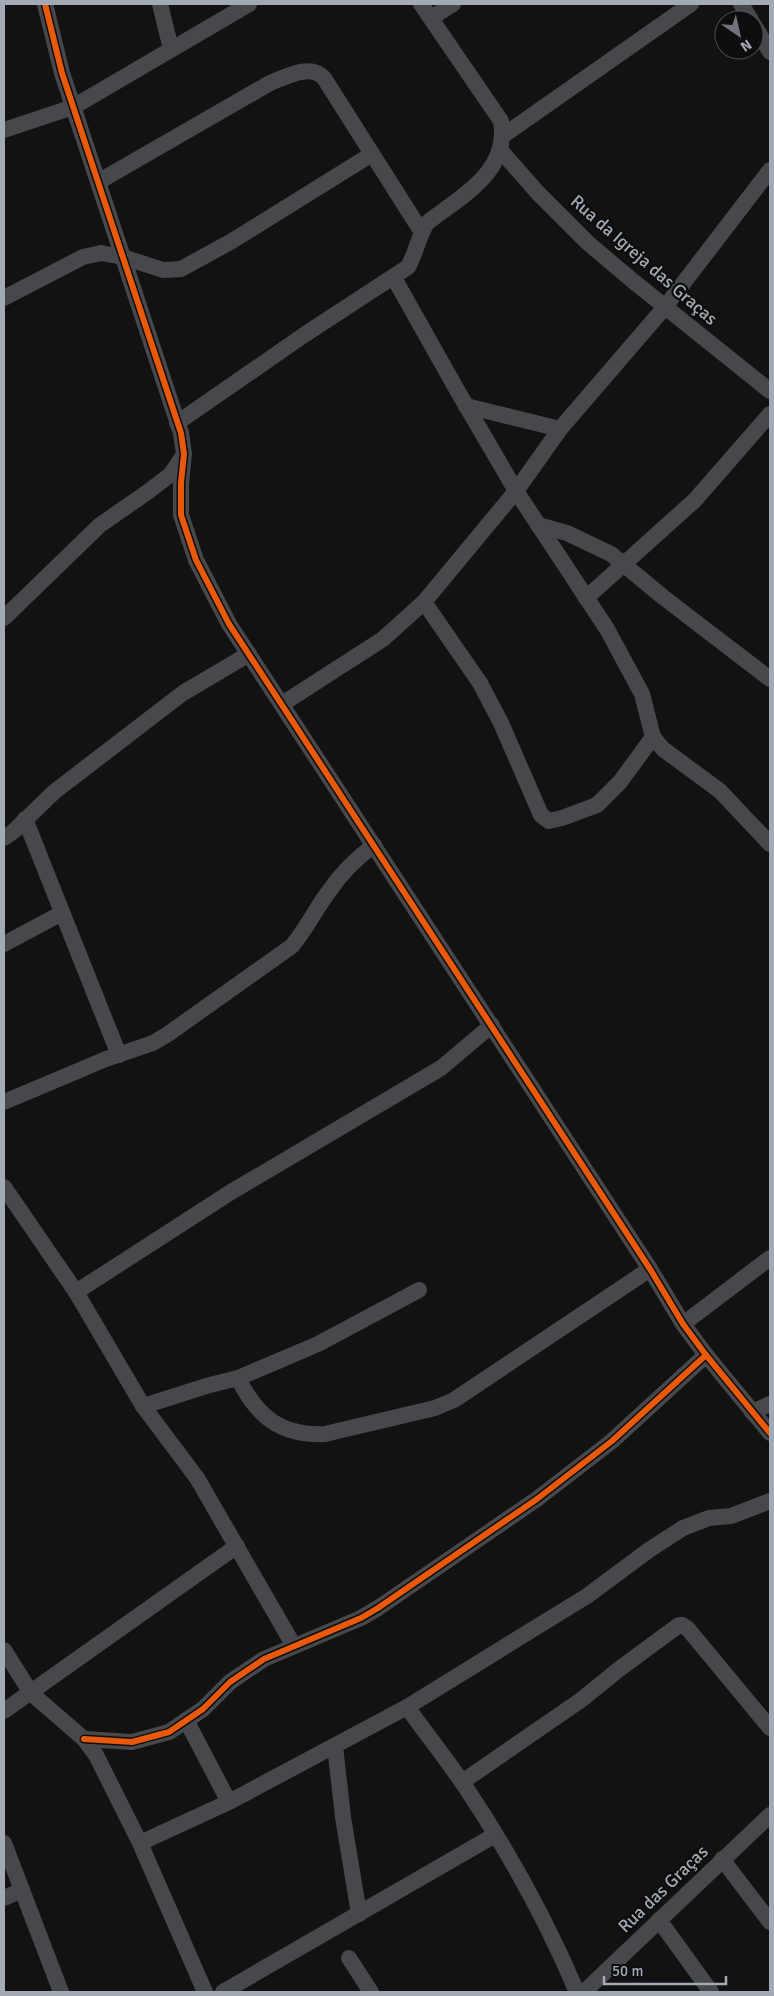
<svg xmlns="http://www.w3.org/2000/svg" width="774" height="1996" viewBox="0 0 774 1996" font-family="Signika,sans-serif">
	<style>
		.lines { fill: none; stroke-linecap: round; stroke-linejoin: round }
		.minor { stroke: #46484c; stroke-width: 16 }
		.cycleway-casing { stroke: #0d0d0e; stroke-width: 9 }
		.cycleway { stroke: #e8590c; stroke-width: 6 }
		.labels { text-anchor: middle; stroke-width: 4.5; stroke-linejoin: round; paint-order: stroke }
		.street-label { font-size: 18px; fill: #a2aab5; stroke: #0d0d0e }
	</style>
	<rect width="100%" height="100%" fill="#121213"/>
	<g class="lines">
		<!-- minor -->
		<g class="minor">
			<path d="M45,4L62,73L181,433L184,454L181,483V515L196,560L229,624L650,1269L683,1324L706,1355L770,1433"/>
			<path d="M160,4L171,49"/>
			<path d="M741,4L751,20"/>
			<path d="M431,18L453,4"/>
			<path d="M754,25L770,52"/>
			<path d="M4,130L73,107L249,4"/>
			<path d="M504,135L691,4"/>
			<path d="M501,151L538,193L588,243L633,281L770,391"/>
			<path d="M98,182L270,83C286,77 310,63 324,78L421,231"/>
			<path d="M394,278L457,390L516,491L607,629L642,694L653,737L663,749L720,791L770,844"/>
			<path d="M4,298L83,257L101,253L123,257L163,270L181,269L232,241L372,154"/>
			<path d="M466,406L560,429"/>
			<path d="M177,423L304,335L408,267C416,253 418,237 427,223C461,196 510,172 501,121L421,4"/>
			<path d="M538,525L567,533L611,554L663,597L770,679"/>
			<path d="M586,598L695,500L770,414"/>
			<path d="M424,602L480,683L501,723L541,815L549,821L562,818L597,805L620,782L653,737"/>
			<path d="M4,618L100,525L149,491L171,474L183,456"/>
			<path d="M282,704L383,639L424,602L516,491L560,429L665,307L770,170"/>
			<path d="M25,819L119,1055"/>
			<path d="M4,838L14,831L54,792L183,693L249,654"/>
			<path d="M4,944L62,913"/>
			<path d="M4,1102L106,1059L153,1043L168,1034L292,946C307,928 316,908 330,890C342,872 357,858 374,845"/>
			<path d="M4,1187L76,1292L143,1406L197,1478L294,1646"/>
			<path d="M76,1292L231,1192L441,1068L492,1025"/>
			<path d="M683,1324L770,1258"/>
			<path d="M238,1378C257,1417 281,1436 325,1434L435,1408L454,1400L650,1269"/>
			<path d="M143,1406L206,1386L238,1378L318,1344L419,1290"/>
			<path d="M752,1412L770,1404"/>
			<path d="M4,1650L31,1693L84,1739L96,1755L140,1843L205,1992"/>
			<path d="M407,1707C427,1735 449,1762 468,1791C510,1854 547,1922 577,1992"/>
			<path d="M4,1711L237,1546"/>
			<path d="M186,1720L229,1802"/>
			<path d="M84,1739L132,1742L169,1732L203,1709L230,1682L264,1659L361,1618L378,1608L537,1499L612,1441L706,1355"/>
			<path d="M335,1746L343,1817L359,1914"/>
			<path d="M462,1782L581,1700L618,1670L679,1625H682L688,1629L770,1728"/>
			<path d="M4,1843L61,1992"/>
			<path d="M140,1843L229,1802L407,1707L587,1596L649,1550L683,1528L709,1518L731,1516L770,1501"/>
			<path d="M722,1859L770,1922"/>
			<path d="M4,1898L22,1890"/>
			<path d="M659,1920L711,1992"/>
			<path d="M349,1958L371,1992"/>
			<path d="M223,1992L495,1835"/>
			<path d="M584,1992L770,1815"/>
		</g>
		<defs>
			<g id="cycleway">
				<path d="M45,4L62,73L181,433L184,454L181,483V515L196,560L229,624L650,1269L683,1324L706,1355L770,1433"/>
				<path d="M84,1739L132,1742L169,1732L203,1709L230,1682L264,1659L361,1618L378,1608L537,1499L612,1441L706,1355"/>
			</g>
		</defs>
		<!-- cycleway casing -->
		<use href="#cycleway" class="cycleway-casing"/>
		<!-- cycleway -->
		<use href="#cycleway" class="cycleway"/>
	</g>
	<g class="labels">
		<!-- street labels -->
		<g class="street-label">
			<text transform="translate(644 260) rotate(41)" y="6">Rua da Igreja das Graças</text>
			<text transform="translate(663 1889) rotate(-44)" y="6">Rua das Graças</text>
		</g>
	</g>
	<!-- border -->
	<rect width="774" height="1996" fill="none" stroke="#a2aab5" stroke-width="10"/>
	<!-- north arrow -->
	<g transform="translate(739 35) rotate(146)"><circle r="24" fill="#0d0d0e" stroke="#494c51"/>
	<path d="M0-4L9 19L0 12L-9 19Z" fill="#70757c"/>
	<text y="-8" font-size="14" font-weight="bold" text-anchor="middle" fill="#a2aab5">N</text>
	</g>
	<!-- scale -->
	<path d="M604 1976v8h122v-8" fill="none" stroke="#a2aab5" stroke-width="2.5"/>
	<text x="612" y="1976" font-size="15" fill="#a2aab5" stroke="#0d0d0e" stroke-width="4" paint-order="stroke">50 m</text>
</svg>
